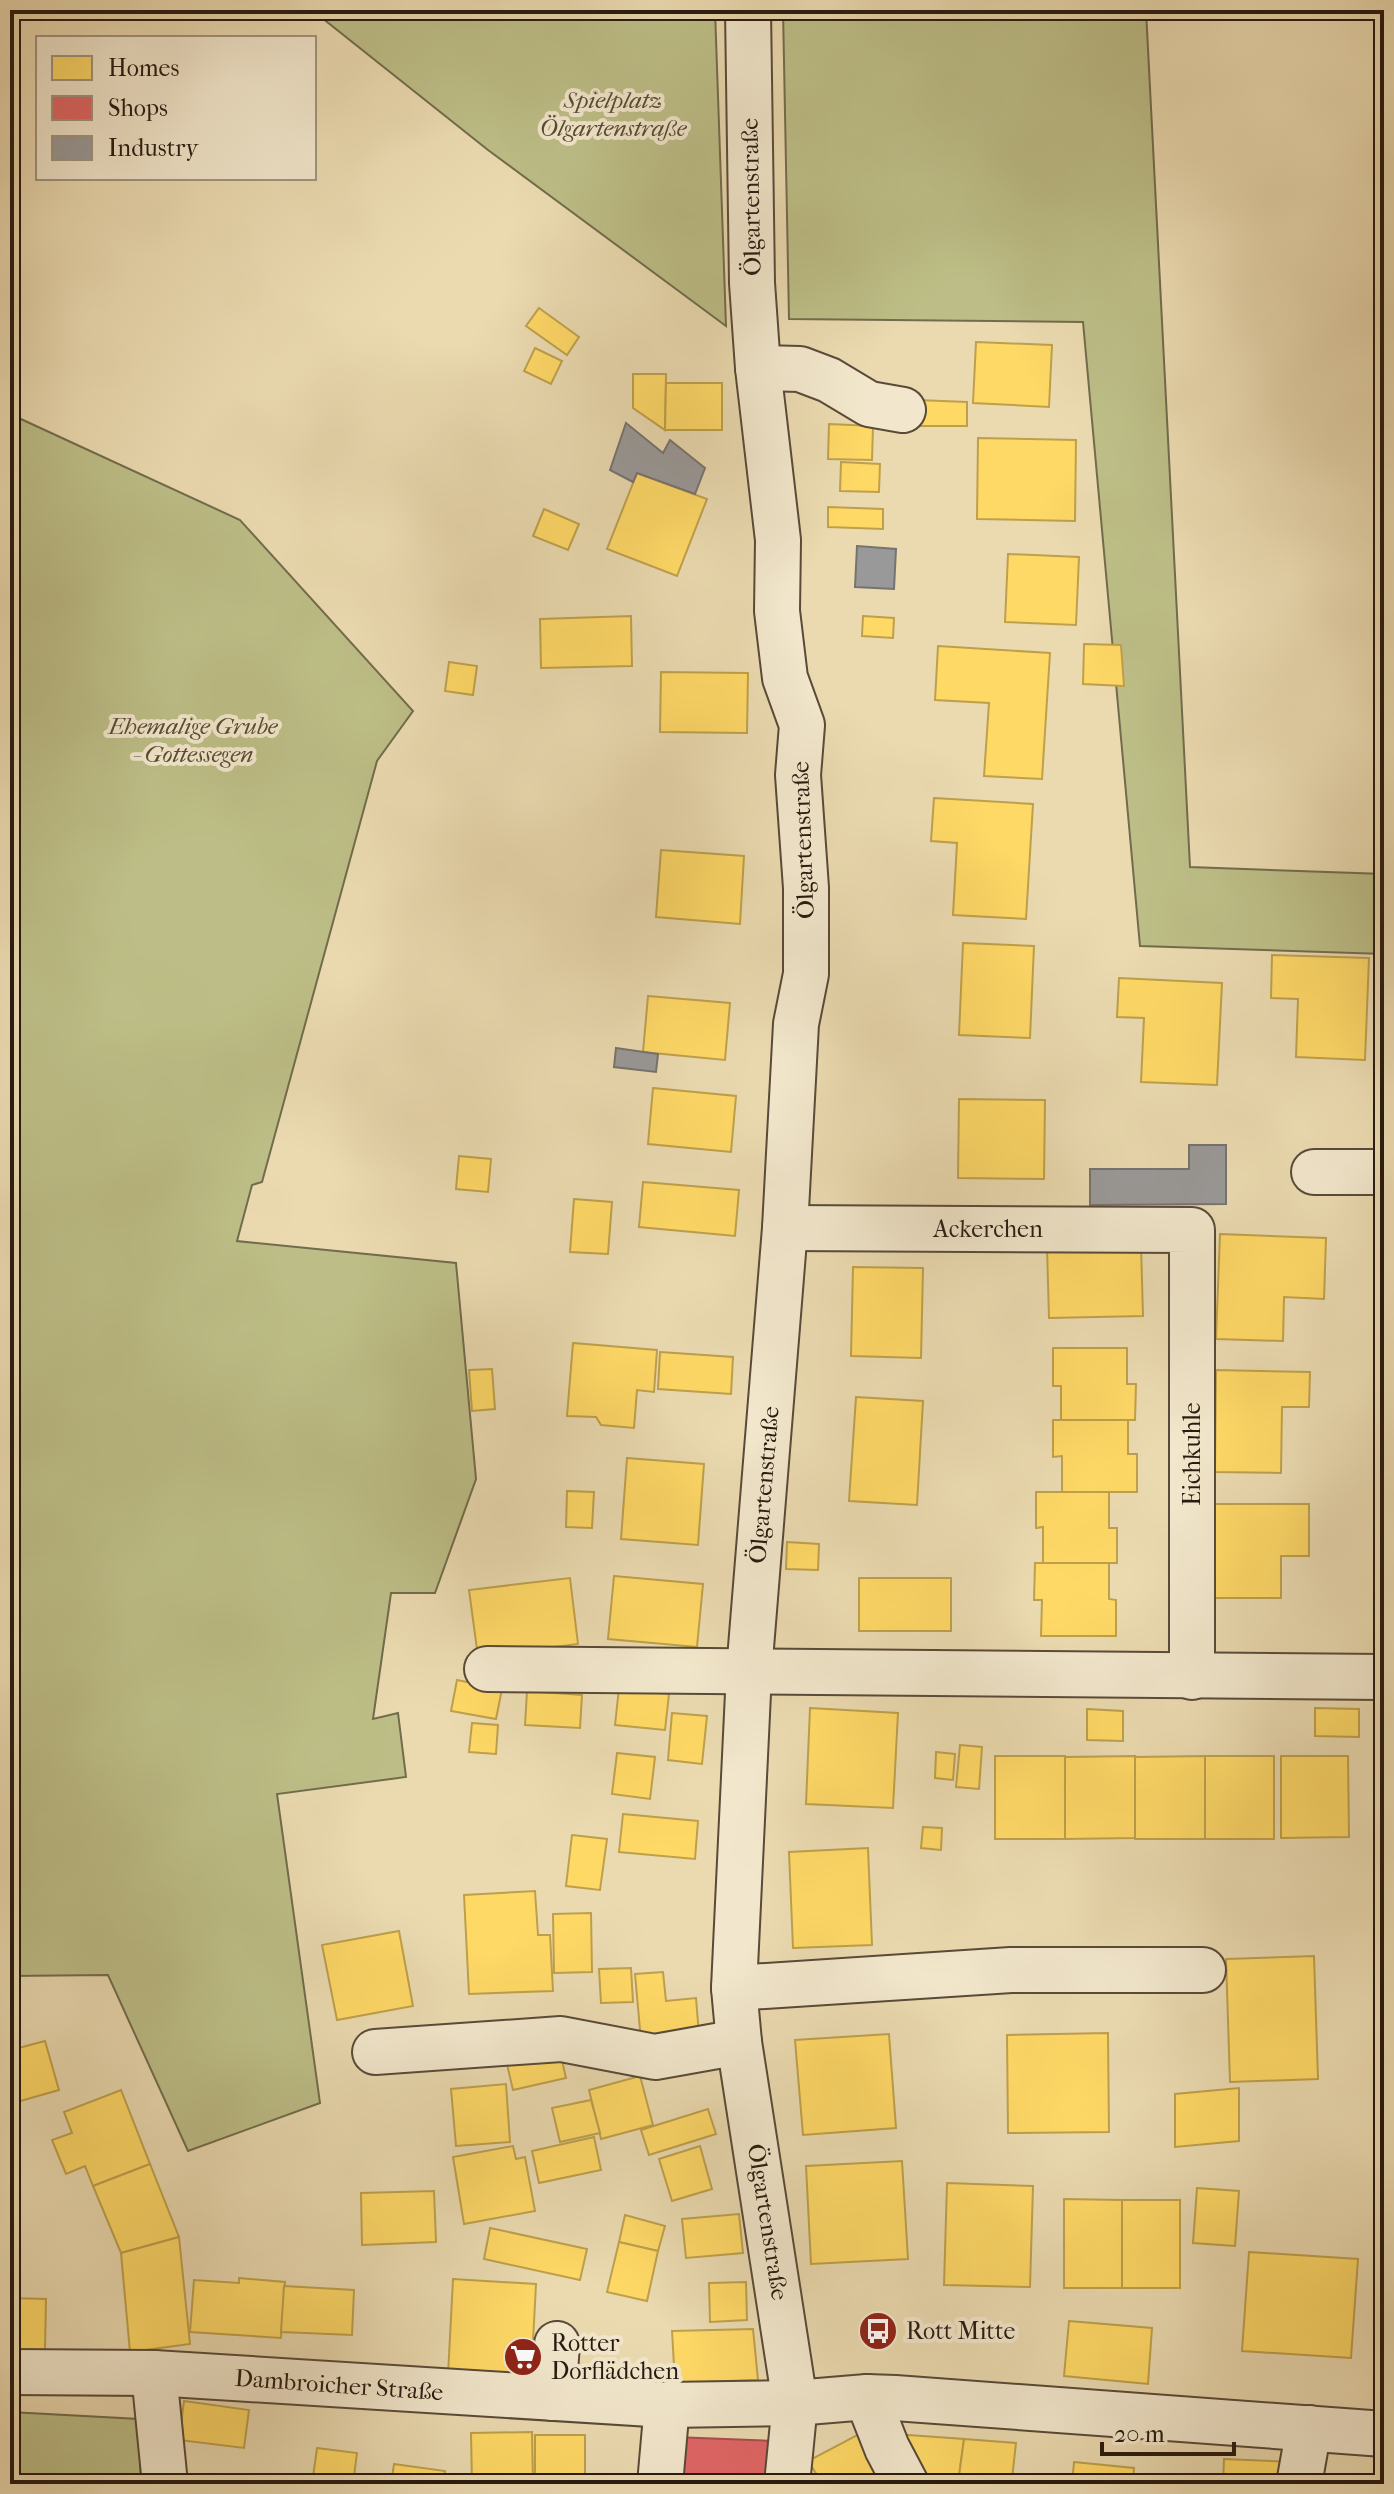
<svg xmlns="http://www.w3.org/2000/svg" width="1394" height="2494" viewBox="0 0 1394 2494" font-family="'IM FELL French Canon',serif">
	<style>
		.green { fill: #bdbe87; stroke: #726c4c; stroke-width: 2 }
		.homes { fill: #ffd966; stroke: #bea04c; stroke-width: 2 }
		.shops { fill: #e06666; stroke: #a94f4c; stroke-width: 2 }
		.industry { fill: #999; stroke: #777370; stroke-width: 2 }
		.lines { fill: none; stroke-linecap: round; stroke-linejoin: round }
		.minor-casing { stroke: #594a39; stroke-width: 48 }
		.minor { stroke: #f2e7cc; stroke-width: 44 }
		.labels { text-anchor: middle; stroke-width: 8; stroke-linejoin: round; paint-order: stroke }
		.park-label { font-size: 24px; font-style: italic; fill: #554b34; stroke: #f2e7cc }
		.street-label { font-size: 24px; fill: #281a11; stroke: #f2e7cc }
		.poi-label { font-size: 24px; fill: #281a11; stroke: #f2e7cc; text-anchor: start }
	</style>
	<rect width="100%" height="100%" fill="#ebdab0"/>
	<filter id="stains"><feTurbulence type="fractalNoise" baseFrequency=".0025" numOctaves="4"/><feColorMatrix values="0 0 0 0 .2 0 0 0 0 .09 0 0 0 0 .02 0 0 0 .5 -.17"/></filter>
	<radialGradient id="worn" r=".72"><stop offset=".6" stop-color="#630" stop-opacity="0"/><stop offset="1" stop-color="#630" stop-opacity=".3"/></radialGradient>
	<!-- green -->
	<g class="green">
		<path d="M312,10H715L726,326L488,150Z"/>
		<path d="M783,10H1146L1190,867L1384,874V954L1140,946L1083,322L789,319Z"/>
		<path d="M10,414L240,520L413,711L377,761L262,1182L252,1185L237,1241L456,1263L476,1479L435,1593H391L373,1719L398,1713L406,1777L277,1794L320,2103L188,2151L108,1975L10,1976Z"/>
		<path d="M10,2412L139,2419L141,2484H10Z"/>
	</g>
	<!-- homes -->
	<g class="homes">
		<path d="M539,308L579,337L567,355L526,326Z"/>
		<path d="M976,342L1052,345L1049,407L973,403Z"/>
		<path d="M535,348L562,361L551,384L524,371Z"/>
		<path d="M633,374H666L665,430L633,408Z"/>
		<path d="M666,383H722V430H665Z"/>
		<path d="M917,400L967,402V426H916Z"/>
		<path d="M829,424L873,426L872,460L828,459Z"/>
		<path d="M978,438L1076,440L1075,521L977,519Z"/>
		<path d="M841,462L880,464L879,492L840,491Z"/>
		<path d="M637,473L707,499L677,576L607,549Z"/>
		<path d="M828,507L883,509V529L828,527Z"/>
		<path d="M544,509L579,524L568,550L533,536Z"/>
		<path d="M1008,554L1079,557L1076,625L1005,622Z"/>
		<path d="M631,616L632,666L541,668L540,619Z"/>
		<path d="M863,616L894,618L893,638L862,636Z"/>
		<path d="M1084,644L1121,645L1124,686L1083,684Z"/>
		<path d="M938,646L1050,653L1042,779L984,776L989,703L935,700Z"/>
		<path d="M449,662L477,666L473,695L445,691Z"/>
		<path d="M661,672L748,673L747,733L660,732Z"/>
		<path d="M934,798L1033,804L1026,919L953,915L957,843L931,841Z"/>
		<path d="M661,850L744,856L740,924L656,917Z"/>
		<path d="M963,943L1034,946L1030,1038L959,1035Z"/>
		<path d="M1272,955L1369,958L1365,1060L1296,1057L1298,999L1271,998Z"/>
		<path d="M1119,978L1222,983L1217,1085L1141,1082L1144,1018L1117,1017Z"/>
		<path d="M648,996L730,1003L725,1060L643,1052Z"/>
		<path d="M653,1088L736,1096L731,1152L648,1144Z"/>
		<path d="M959,1099L1045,1100L1044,1179L958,1178Z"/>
		<path d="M459,1156L491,1159L488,1192L456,1189Z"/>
		<path d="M643,1182L739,1190L735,1236L639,1227Z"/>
		<path d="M574,1199L612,1202L608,1254L570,1252Z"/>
		<path d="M1220,1234L1326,1238L1324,1299L1284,1297L1283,1341L1216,1339Z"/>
		<path d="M1141,1245L1143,1316L1049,1318L1047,1247Z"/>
		<path d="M853,1267L923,1268L921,1358L851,1356Z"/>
		<path d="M573,1343L657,1350L654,1392L637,1390L634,1428L601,1425L596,1417L567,1416Z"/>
		<path d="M1053,1348H1127V1384H1136L1135,1420H1061V1386H1053Z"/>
		<path d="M660,1352L733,1357L731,1394L658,1389Z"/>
		<path d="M492,1369L495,1409L472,1411L469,1370Z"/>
		<path d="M1216,1370L1310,1372L1309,1407H1282L1281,1473L1215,1472Z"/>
		<path d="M856,1397L923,1401L917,1505L849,1501Z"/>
		<path d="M1053,1420H1128V1454H1137V1492H1062V1456L1053,1457Z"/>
		<path d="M627,1458L704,1464L698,1545L621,1539Z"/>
		<path d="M567,1491L594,1492L592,1528L566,1527Z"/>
		<path d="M1036,1492H1109V1528H1117V1563H1043V1527L1036,1528Z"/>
		<path d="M1211,1504H1309V1556H1281V1598H1210Z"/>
		<path d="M787,1542L819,1544L818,1570L786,1569Z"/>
		<path d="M1035,1563H1109V1599L1116,1600V1636H1041L1042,1600H1034Z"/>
		<path d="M614,1576L703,1584L697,1647L608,1639Z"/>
		<path d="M570,1578L578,1644L478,1657L469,1590Z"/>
		<rect x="859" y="1578" width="92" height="53"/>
		<path d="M457,1680L502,1689L496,1719L451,1711Z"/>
		<path d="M619,1688L669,1694L665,1730L615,1725Z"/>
		<path d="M527,1691L582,1695L580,1728L525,1725Z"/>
		<path d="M810,1708L898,1713L893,1808L806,1804Z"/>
		<path d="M1315,1708L1359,1709V1737L1315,1736Z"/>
		<path d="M1087,1709L1123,1711V1741L1087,1740Z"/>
		<path d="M672,1713L707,1716L702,1764L668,1760Z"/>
		<path d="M472,1723L498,1725L496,1754L469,1752Z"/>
		<path d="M960,1745L982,1747L979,1789L956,1787Z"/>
		<path d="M936,1752L955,1754L953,1780L935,1778Z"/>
		<path d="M617,1753L655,1757L650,1799L612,1794Z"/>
		<rect x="995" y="1756" width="70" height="83"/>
		<path d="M1135,1756V1838L1065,1839V1757Z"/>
		<path d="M1205,1756V1839H1135V1757Z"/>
		<rect x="1205" y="1756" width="69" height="83"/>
		<path d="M1281,1756H1348L1349,1837L1281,1838Z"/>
		<path d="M623,1814L698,1821L695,1859L619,1852Z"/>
		<path d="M923,1827L942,1828L941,1850L921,1848Z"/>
		<path d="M572,1835L607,1839L600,1890L566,1886Z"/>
		<path d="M868,1848L872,1945L793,1948L789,1852Z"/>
		<path d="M535,1891L538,1935H550L553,1991L469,1994L464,1895Z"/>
		<path d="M591,1913L592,1972L554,1973L553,1914Z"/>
		<path d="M399,1931L413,2006L337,2020L322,1945Z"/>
		<path d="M1314,1956L1318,2079L1230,2082L1226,1959Z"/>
		<path d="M631,1968L633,2002L601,2003L599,1969Z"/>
		<path d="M663,1972L666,2001L696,1998L699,2035L641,2041L635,1974Z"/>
		<path d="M1108,2033L1109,2132L1008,2133L1007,2035Z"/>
		<path d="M889,2034L896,2128L803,2135L795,2040Z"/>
		<path d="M45,2041L59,2090L10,2104V2046L11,2050Z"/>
		<path d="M559,2047L566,2078L513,2090L506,2060Z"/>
		<path d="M640,2076L653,2125L601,2139L589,2090Z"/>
		<path d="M506,2084L510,2142L456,2146L451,2089Z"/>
		<path d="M1239,2088V2141L1175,2147V2094Z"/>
		<path d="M121,2090L150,2164L93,2186L85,2166L66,2174L52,2140L72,2133L64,2112Z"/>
		<path d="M591,2100L600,2133L560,2142L552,2108Z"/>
		<path d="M708,2109L716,2134L649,2155L641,2130Z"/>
		<path d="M594,2137L601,2170L539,2183L532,2151Z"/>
		<path d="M513,2146L516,2159L525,2157L535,2211L464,2224L453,2157Z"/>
		<path d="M700,2146L712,2189L672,2201L659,2159Z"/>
		<path d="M902,2161L908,2259L811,2264L806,2166Z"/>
		<path d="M150,2164L179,2237L121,2253L93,2186Z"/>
		<path d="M947,2183L1033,2186L1030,2287L944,2285Z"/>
		<path d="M1197,2188L1239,2191L1235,2246L1193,2243Z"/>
		<path d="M434,2191L436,2242L362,2245L361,2193Z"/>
		<path d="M1064,2199L1122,2200V2288H1064Z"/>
		<rect x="1122" y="2200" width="58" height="88"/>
		<path d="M739,2214L743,2253L686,2258L682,2219Z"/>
		<path d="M625,2215L665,2226L658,2251L619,2242Z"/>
		<path d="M490,2228L587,2249L580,2280L484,2259Z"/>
		<path d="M179,2237L190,2344L130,2352L121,2253Z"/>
		<path d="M619,2242L658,2251L647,2301L607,2292Z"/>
		<path d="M1249,2252L1358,2259L1351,2358L1242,2351Z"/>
		<path d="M239,2278L285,2282L281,2338L190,2332L194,2280L239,2283Z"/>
		<path d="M453,2279L536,2284L531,2379L448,2375Z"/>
		<path d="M746,2282L747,2320L710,2322L709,2283Z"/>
		<path d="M284,2286L354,2290L352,2335L281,2332Z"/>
		<path d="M10,2298L46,2299L45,2350H10Z"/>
		<path d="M1069,2321L1152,2328L1148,2384L1064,2376Z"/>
		<path d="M753,2329L758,2380L675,2383L672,2331Z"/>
		<path d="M184,2401L249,2410L244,2448L179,2440Z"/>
		<path d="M532,2432L533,2484H472L471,2433Z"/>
		<path d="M861,2433L891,2484H823L808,2461Z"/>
		<path d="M894,2434L964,2439L959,2476L964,2484H917Z"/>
		<rect x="535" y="2435" width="50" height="49"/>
		<path d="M964,2439L1016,2443L1012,2479L959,2476Z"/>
		<path d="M317,2448L357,2453L353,2484H312Z"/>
		<path d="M1224,2459L1293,2462L1292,2484H1223Z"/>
		<path d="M1074,2462L1134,2468L1133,2484H1072Z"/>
		<path d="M394,2464L445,2471L443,2484H391Z"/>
		<path d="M198,2476L262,2484H198Z"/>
		<path d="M609,2480L652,2484H609Z"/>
	</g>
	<!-- shops -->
	<path class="shops" d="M674,2437L776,2441L772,2484H669Z"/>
	<!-- industry -->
	<g class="industry">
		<path d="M626,423L663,453L670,440L705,468L695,494L637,473L633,482L610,470Z"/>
		<path d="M857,546L896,549L894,589L855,587Z"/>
		<path d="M616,1048L658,1054L656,1072L614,1067Z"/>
		<path d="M1189,1145H1226V1204L1090,1205V1169H1189Z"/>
	</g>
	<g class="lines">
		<defs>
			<g id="minor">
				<path d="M748,10L752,283L758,368L778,540L777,611L785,678L802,725L798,775L806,888V974L796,1024L785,1228L749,1672L734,1988L739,2042L795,2403L787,2484"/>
				<path d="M758,368L800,369L829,380L869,404L903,410"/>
				<path d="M1314,1172H1384"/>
				<path d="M785,1228L1192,1230V1677"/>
				<path d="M487,1669L1384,1677"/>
				<path d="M734,1988L1011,1970H1203"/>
				<path d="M375,2052L561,2039L655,2057L739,2042"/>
				<path d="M10,2372L154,2373L667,2405L795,2403L867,2397L895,2398L1384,2434"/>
				<path d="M154,2373L165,2484"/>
				<path d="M867,2397L887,2448L906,2484"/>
				<path d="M553,2398L557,2344"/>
				<path d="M660,2484L667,2405"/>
				<path d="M1299,2484L1309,2428"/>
			</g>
		</defs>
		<!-- minor casing -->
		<use href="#minor" class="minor-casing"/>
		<!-- minor -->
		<use href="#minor" class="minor"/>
	</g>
	<!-- icons -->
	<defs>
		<symbol id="bus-disc" viewBox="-11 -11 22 22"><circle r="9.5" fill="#8f2418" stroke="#f2e7cc"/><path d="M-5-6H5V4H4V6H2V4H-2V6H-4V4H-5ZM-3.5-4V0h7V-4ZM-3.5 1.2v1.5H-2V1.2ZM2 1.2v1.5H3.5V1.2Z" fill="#fff"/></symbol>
		<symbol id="supermarket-disc" viewBox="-11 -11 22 22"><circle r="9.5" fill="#8f2418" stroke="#f2e7cc"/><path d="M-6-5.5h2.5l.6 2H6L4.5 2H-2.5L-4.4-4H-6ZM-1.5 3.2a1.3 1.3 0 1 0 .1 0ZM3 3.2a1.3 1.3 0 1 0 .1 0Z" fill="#fff"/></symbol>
	</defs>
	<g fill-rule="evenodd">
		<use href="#bus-disc" x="856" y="2309" width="44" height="44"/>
		<use href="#supermarket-disc" x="501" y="2335" width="44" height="44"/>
	</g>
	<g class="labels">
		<!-- park labels -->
		<g class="park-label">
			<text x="613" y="108">Spielplatz<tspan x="613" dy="28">Ölgartenstraße</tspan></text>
			<text x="193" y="734">Ehemalige Grube<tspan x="193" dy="28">- Gottessegen</tspan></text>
		</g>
		<!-- street labels -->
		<g class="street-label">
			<text transform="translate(751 197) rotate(-91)" y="8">Ölgartenstraße</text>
			<text transform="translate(803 840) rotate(-92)" y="8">Ölgartenstraße</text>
			<text x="988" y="1237">Ackerchen</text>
			<text transform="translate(1192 1454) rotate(-90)" y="8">Eichkuhle</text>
			<text transform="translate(764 1485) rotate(-85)" y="8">Ölgartenstraße</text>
			<text transform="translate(768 2222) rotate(81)" y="8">Ölgartenstraße</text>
			<text transform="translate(339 2385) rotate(4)" y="8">Dambroicher Straße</text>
		</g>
		<!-- poi labels -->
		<g class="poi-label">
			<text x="906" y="2339">Rott Mitte</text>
			<text x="551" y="2351">Rotter<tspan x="551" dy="28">Dorflädchen</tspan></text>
		</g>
	</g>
	<!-- margin -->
	<rect width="1394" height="2494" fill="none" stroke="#ebdab0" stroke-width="40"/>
	<rect x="12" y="12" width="1370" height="2470" fill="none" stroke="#281a11" stroke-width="4"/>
	<rect x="20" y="20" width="1354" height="2454" fill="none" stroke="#281a11" stroke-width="2"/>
	<!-- legend -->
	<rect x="36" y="36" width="280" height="144" fill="#f2e7cc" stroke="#a19581" stroke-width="2"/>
	<rect x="52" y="56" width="40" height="24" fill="#ffd966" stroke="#a19581" stroke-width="2"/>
	<text x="108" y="76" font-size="24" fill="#281a11">Homes</text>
	<rect x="52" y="96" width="40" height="24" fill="#e06666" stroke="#a19581" stroke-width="2"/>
	<text x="108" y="116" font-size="24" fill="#281a11">Shops</text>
	<rect x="52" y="136" width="40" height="24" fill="#999999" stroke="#a19581" stroke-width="2"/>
	<text x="108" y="156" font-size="24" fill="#281a11">Industry</text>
	<!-- scale -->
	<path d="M1102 2442v12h132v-12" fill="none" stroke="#281a11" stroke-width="4"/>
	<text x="1114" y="2442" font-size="24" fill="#281a11" stroke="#f2e7cc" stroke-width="6" paint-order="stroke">20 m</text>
	<rect width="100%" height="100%" filter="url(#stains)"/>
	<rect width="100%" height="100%" fill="url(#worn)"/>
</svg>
